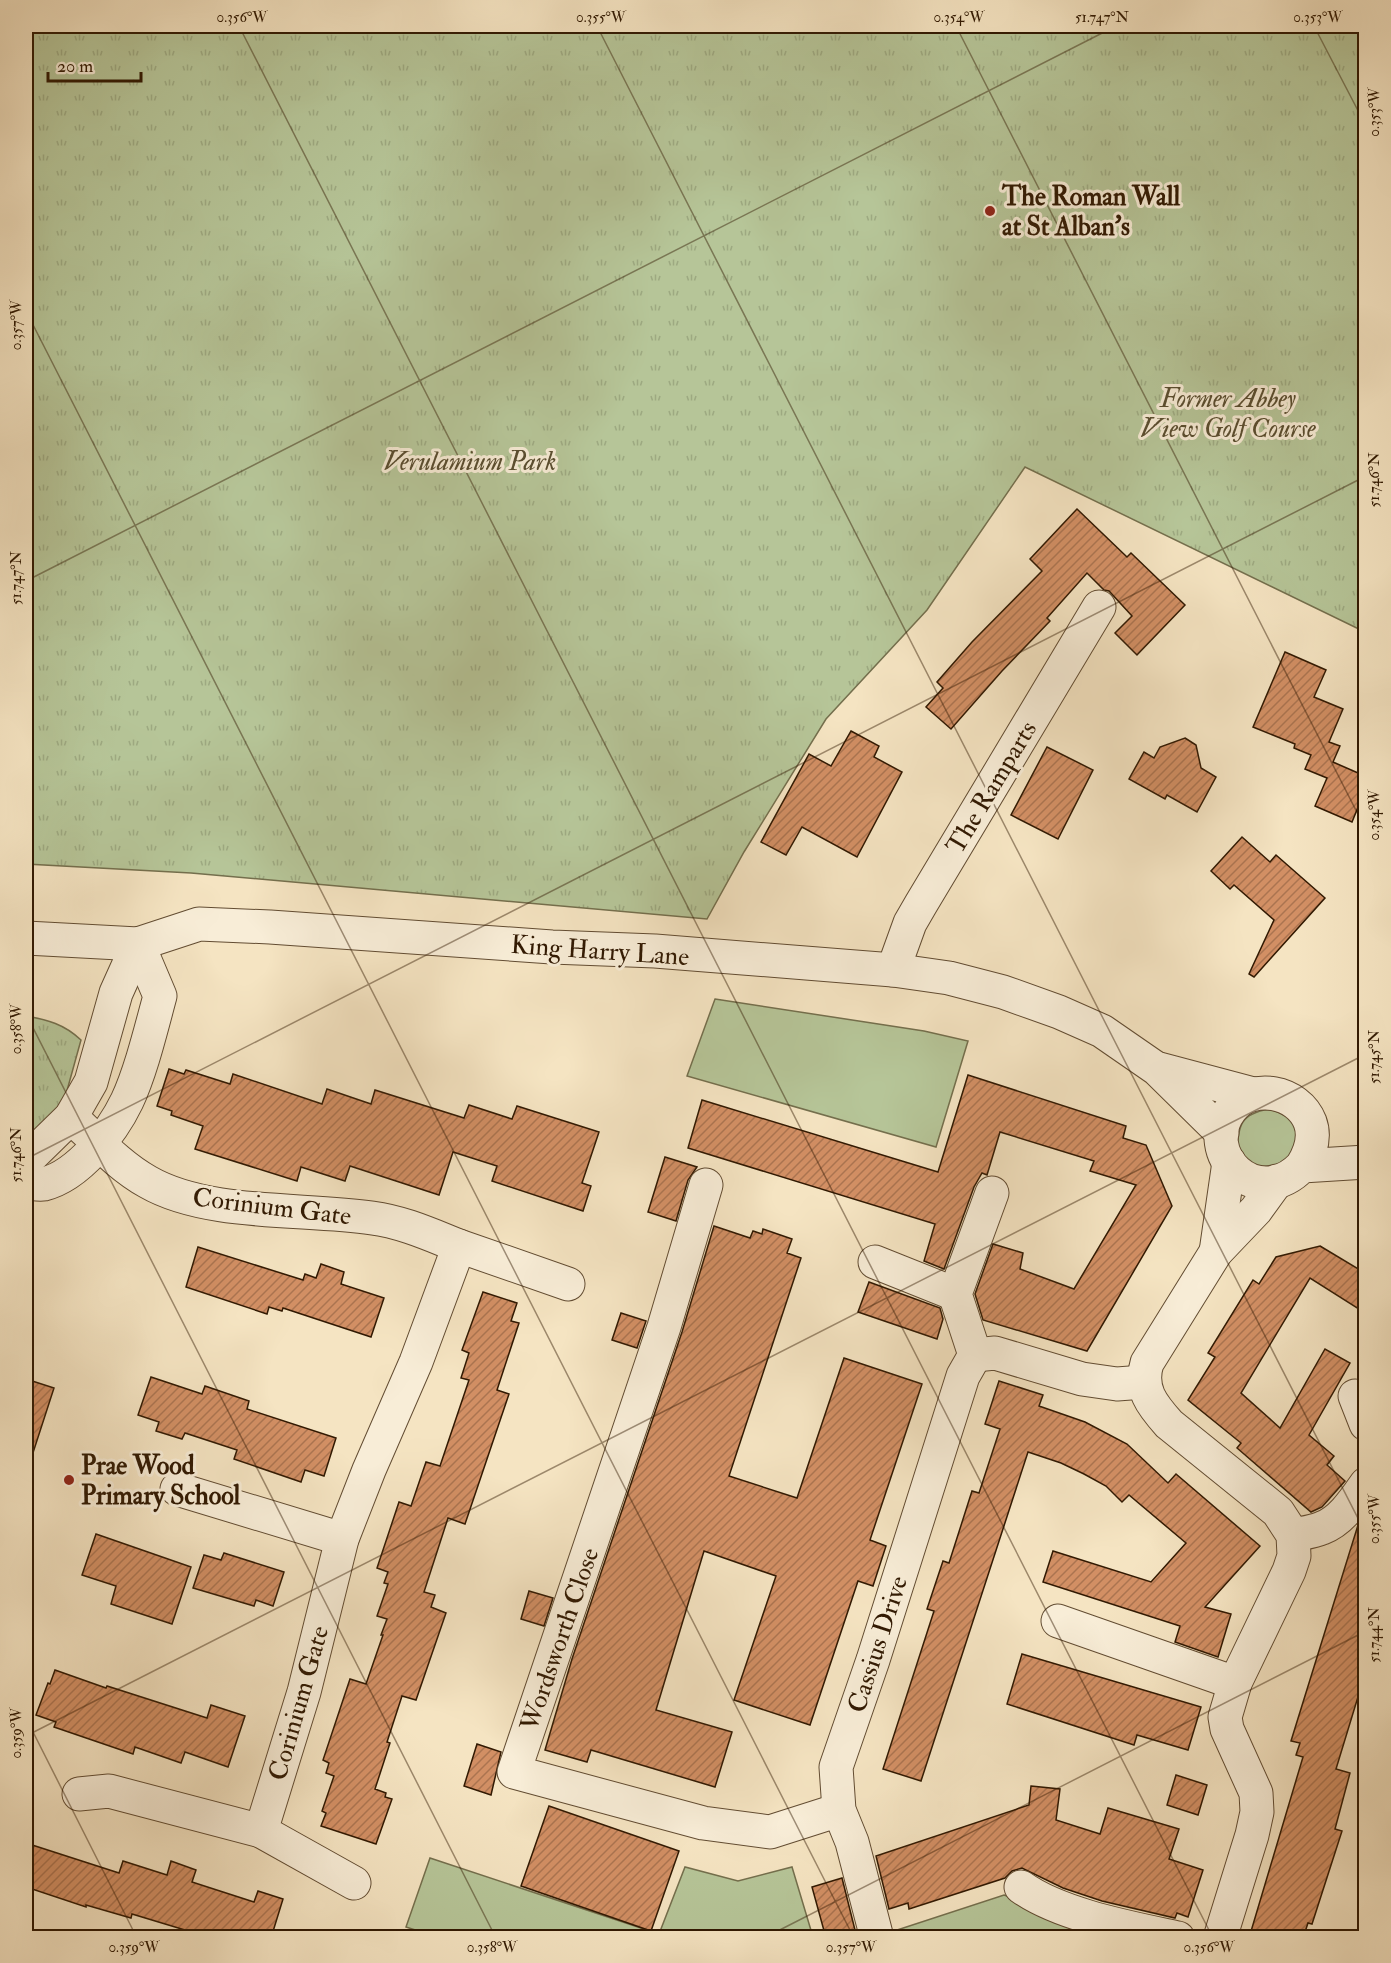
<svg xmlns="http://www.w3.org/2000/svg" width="1391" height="1963" viewBox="0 0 1391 1963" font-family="'IM FELL Double Pica',serif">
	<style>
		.grass { fill: #b6c598; stroke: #746f4d; stroke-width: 1.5 }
		.park { fill: url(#park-tufts); stroke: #746f4d; stroke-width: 1.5 }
		.building { fill: url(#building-hatch); stroke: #311902; stroke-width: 1.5 }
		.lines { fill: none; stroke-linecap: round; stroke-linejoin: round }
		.minor-casing { stroke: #624c32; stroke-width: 35 }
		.minor { stroke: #f8edd7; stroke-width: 33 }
		.ticks { fill: none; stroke: #311902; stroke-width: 1.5; stroke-opacity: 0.45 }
		.poi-dot { fill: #8f2418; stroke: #f8edd7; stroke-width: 2 }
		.labels { text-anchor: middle; stroke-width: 6; stroke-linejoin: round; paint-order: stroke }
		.poi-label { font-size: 26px; font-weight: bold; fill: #311902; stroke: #f8edd7; text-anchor: start }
		.park-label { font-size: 26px; font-style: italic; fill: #594d2f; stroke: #f8edd7 }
		.street-label { font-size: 26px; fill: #311902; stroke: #f8edd7 }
		.neatline { fill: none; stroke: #311902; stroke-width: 2 }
		.ticks-label { font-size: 15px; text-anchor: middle; fill: #311902 }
	</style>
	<defs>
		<pattern id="park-tufts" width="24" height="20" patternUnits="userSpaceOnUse" patternTransform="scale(1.5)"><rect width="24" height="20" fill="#b6c598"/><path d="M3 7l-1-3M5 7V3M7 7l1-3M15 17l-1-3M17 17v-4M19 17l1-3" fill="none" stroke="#9da981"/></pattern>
		<pattern id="building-hatch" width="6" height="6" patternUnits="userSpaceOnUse" patternTransform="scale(1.5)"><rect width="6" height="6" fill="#d28f64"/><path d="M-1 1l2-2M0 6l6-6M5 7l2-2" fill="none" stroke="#ab7450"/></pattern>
	</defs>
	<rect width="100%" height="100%" fill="#f5e4c2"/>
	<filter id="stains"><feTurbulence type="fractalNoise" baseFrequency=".00333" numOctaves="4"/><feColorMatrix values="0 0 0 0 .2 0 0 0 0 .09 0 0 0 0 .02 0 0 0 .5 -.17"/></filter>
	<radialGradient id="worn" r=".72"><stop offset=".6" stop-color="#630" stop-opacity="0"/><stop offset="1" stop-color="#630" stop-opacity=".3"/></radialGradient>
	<!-- grass -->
	<g class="grass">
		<path d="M715,999L924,1031L968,1041L936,1147L687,1076Z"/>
		<path d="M1269,1109C1284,1113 1301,1123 1298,1141C1297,1148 1291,1157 1288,1163L1254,1168L1237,1151C1239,1125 1240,1114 1269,1109Z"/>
		<path d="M430,1858L659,1934L685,1867L738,1881L792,1867L813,1937H437L406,1927Z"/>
		<path d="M1004,1895L1115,1933L1140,1937L893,1938L891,1932Z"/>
	</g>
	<!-- park -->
	<g class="park">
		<path d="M26,26H1365V632L1025,467L927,610L826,719L744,852L707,919L191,873L26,864Z"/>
		<path d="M26,1016C48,1020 64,1024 81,1040L63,1105L34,1132L26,1137Z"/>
	</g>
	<!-- building -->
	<g class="building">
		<path d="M1077,509L1127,557L1131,553L1185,605L1137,655L1115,633L1132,616L1109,591L1104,590L1087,573L1047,618L1050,621L1002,671L951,729L926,707L943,688L937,682L972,642L1042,571L1030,559Z"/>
		<path d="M1285,652L1326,670L1314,697L1343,709L1329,742L1340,746L1333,762L1365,776V790L1352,822L1315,806L1327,778L1305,769L1311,755L1294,748L1295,744L1253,727Z"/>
		<path d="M851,731L879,746L874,757L902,772L857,857L802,827L786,855L761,842L809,754L831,766Z"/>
		<path d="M1185,738L1196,745L1201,768L1216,777L1197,812L1167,795L1165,799L1129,779L1144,752L1154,758L1160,747Z"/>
		<path d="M1047,747L1093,770L1058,839L1011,815Z"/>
		<path d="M1242,837L1270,862L1276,855L1325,898L1254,977L1249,974L1274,920L1234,885L1230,889L1211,871Z"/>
		<path d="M169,1069L184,1074L186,1070L230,1084L233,1074L322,1104L327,1089L371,1104L375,1090L464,1118L469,1105L512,1119L517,1106L599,1132L582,1183L591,1186L583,1211L492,1181L497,1166L453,1152L439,1195L350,1166L345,1181L301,1167L297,1181L195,1149L203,1126L171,1115L172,1111L157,1106Z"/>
		<path d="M968,1075L1126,1126L1123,1138L1146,1145L1172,1206L1087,1351L983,1320L975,1294L993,1244L1023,1253L1020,1269L1074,1289L1136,1185L1090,1171L1094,1161L1000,1132L987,1175L982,1173L974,1187L944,1269L924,1261L935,1224L688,1148L702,1100L938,1172Z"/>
		<path d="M665,1157L697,1167L688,1180L676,1221L648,1212Z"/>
		<path d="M714,1226L750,1238L753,1231L762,1234L763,1229L792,1239L787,1253L801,1258L729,1476L797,1498L844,1358L922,1384L870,1540L886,1546L873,1586L858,1581L810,1725L734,1700L776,1576L704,1551L656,1710L732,1732L715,1787L591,1750L587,1762L545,1750L572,1659L682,1332Z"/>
		<path d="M1320,1246L1365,1273V1313L1310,1278L1241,1393L1280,1428L1325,1349L1350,1363L1309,1435L1334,1456L1327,1465L1345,1481L1322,1507L1311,1512L1237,1448L1241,1443L1188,1400L1215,1357L1208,1353L1253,1280L1259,1284L1276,1257Z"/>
		<path d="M198,1247L303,1280L305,1274L316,1278L321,1264L344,1272L341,1284L384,1298L371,1337L283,1308L282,1311L269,1307L267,1314L186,1287Z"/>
		<path d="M869,1282L940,1308L943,1319L937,1339L858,1312Z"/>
		<path d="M483,1292L517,1303L511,1321L519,1323L497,1390L509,1394L465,1524L448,1518L424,1592L435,1595L431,1607L446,1613L416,1700L402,1696L387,1742L390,1743L375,1789L386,1793L385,1797L392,1799L376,1844L321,1826L326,1813L322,1811L334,1776L326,1773L329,1763L323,1760L350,1679L366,1684L383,1635H381L387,1619L377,1616L388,1584L384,1583L388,1572L377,1568L399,1502L411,1506L426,1462L440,1466L469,1380L461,1378L469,1353L462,1350Z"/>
		<path d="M621,1313L646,1321L637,1348L612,1340Z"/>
		<path d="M151,1377L202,1394L205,1386L249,1401L247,1409L336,1438L324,1476L305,1470L301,1482L234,1459L237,1450L185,1433L182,1439L156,1431L159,1422L138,1415Z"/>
		<path d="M26,1379L54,1388L31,1459L26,1458Z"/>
		<path d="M999,1381L1043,1395L1039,1406L1085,1422L1127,1444L1168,1483L1176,1474L1260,1546L1205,1607L1231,1614L1218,1657L1175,1642L1180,1626L1043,1582L1053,1551L1151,1582L1186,1543L1129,1495L1122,1502L1106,1486L1084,1474L1061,1463L1028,1452L921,1781L883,1769L934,1611L927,1609L943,1561L949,1563L972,1491L979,1493L1000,1429L985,1424Z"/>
		<path d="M1363,1519L1365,1520V1674L1336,1769L1350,1773L1335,1829L1342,1831L1312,1924L1308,1923L1303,1938H1249L1303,1757L1296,1755L1300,1743L1291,1741L1358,1525Z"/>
		<path d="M96,1534L191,1567L172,1624L111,1604L116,1586L82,1575Z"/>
		<path d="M224,1553L284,1572L273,1606L256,1600L254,1606L193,1588L204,1555L221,1560Z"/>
		<path d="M529,1591L553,1598L544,1626L521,1619Z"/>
		<path d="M1022,1654L1201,1707L1188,1750L1137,1735L1134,1745L1007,1704Z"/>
		<path d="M55,1670L106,1688L107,1686L207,1718L211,1705L245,1716L228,1767L185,1752L181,1763L135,1747L133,1754L54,1727L56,1722L36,1715L48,1683L50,1684Z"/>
		<path d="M477,1744L501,1752L491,1795L464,1786Z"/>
		<path d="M1176,1775L1207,1785L1198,1815L1167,1805Z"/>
		<path d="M1031,1786L1060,1789L1056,1820L1100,1834L1108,1808L1179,1829L1169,1859L1203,1870L1188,1917L1177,1913L1175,1918L1102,1901L1063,1888L1022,1868L1012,1871L1005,1878L909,1909L908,1903L889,1909L876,1856L1029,1805Z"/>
		<path d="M549,1806L679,1851L651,1931L521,1886Z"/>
		<path d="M26,1843L119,1873L123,1861L167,1875L171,1861L196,1870L192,1882L254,1902L258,1891L283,1899L271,1938H182L185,1930L132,1914L131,1918L86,1905V1907L26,1887Z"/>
		<path d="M842,1878L857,1938H826L812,1887Z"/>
	</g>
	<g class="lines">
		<defs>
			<g id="minor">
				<path d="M26,938L138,944L199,924L270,927L552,947L655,951L893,970L949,978L1003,992L1059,1012L1102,1031L1157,1069L1222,1133"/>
				<path d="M893,970L910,923L921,904L1099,607"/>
				<path d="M1159,1069L1253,1094"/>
				<path d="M71,1117C95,1139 119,1166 148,1182C207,1216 304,1208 372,1218C403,1222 431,1235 459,1246L416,1362L369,1470L342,1539L304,1692L261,1831L354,1883"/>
				<path d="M26,1161L71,1117L91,1082L116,993L138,944"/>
				<path d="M1302,1166C1310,1153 1316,1138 1310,1122C1298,1091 1252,1082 1231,1109C1197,1153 1257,1213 1302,1166L1366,1162"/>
				<path d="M26,1183C31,1183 38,1185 44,1184C79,1175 112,1132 127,1101C141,1071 151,1029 160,996L138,944"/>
				<path d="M706,1185L664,1327L514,1772L703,1823L770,1832L839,1810"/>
				<path d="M459,1246L568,1284"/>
				<path d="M1216,1252L1229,1162"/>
				<path d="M875,1262L955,1294"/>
				<path d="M975,1355L995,1353L1082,1379L1117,1384L1144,1382"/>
				<path d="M975,1355L955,1294L992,1193"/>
				<path d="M1355,1396L1366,1424"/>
				<path d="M177,1489L342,1539"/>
				<path d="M1293,1535C1302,1533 1313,1532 1322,1528C1341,1521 1354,1501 1366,1484"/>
				<path d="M1058,1621L1235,1683"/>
				<path d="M79,1794L109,1791L261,1831"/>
				<path d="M1021,1887C1060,1915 1131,1928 1178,1938"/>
				<path d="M877,1938L852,1842L839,1810L836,1767L873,1660L963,1376L975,1355"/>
				<path d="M1220,1938L1252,1835L1257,1812L1256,1793L1227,1729L1225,1717L1235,1683L1289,1571L1294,1556L1293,1535L1278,1512L1169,1424C1152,1405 1139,1389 1147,1363L1216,1252L1256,1210L1277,1181"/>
			</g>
		</defs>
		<!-- minor casing -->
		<use href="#minor" class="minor-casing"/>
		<!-- minor -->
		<use href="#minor" class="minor"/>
	</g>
	<!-- ticks -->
	<path class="ticks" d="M239,26L1213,1938M597,26L1366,1534M956,26L1366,830M1314,26L1366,126M26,311L854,1938M26,581L1116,26M26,1014L496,1938M26,1159L1366,476M26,1718L137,1938M26,1736L1366,1054M764,1938L1366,1631"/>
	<!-- markers -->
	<g class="poi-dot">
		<circle cx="990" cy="211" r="6"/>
		<circle cx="69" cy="1480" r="6"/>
	</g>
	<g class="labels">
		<!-- poi labels -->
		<g class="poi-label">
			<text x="1002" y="205">The Roman Wall<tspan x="1002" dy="30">at St Alban's</tspan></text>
			<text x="81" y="1474">Prae Wood<tspan x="81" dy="30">Primary School</tspan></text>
		</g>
		<!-- park labels -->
		<g class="park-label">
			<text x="1228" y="407">Former Abbey<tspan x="1228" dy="30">View Golf Course</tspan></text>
			<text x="470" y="470">Verulamium Park</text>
		</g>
		<!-- street labels -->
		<g class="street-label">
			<text transform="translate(991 787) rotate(-59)" y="9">The Ramparts</text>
			<text transform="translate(600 950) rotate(4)" y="9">King Harry Lane</text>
			<text transform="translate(272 1206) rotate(7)" y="9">Corinium Gate</text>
			<text transform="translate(559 1639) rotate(-71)" y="9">Wordsworth Close</text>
			<text transform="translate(877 1644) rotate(-72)" y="9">Cassius Drive</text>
			<text transform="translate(298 1703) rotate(-74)" y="9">Corinium Gate</text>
		</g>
	</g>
	<!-- margin -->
	<rect width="1391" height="1963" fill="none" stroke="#f5e4c2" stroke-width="66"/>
	<!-- scale -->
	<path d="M48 72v9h93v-9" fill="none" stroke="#311902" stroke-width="3"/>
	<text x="57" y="72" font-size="18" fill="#311902" stroke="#f8edd7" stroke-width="4.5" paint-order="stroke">20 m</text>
	<rect x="33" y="33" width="1325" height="1897" class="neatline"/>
	<g class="ticks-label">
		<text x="242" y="22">0.356°W</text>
		<text x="601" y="22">0.355°W</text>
		<text x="959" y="22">0.354°W</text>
		<text x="1102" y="22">51.747°N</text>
		<text x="1318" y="22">0.353°W</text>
		<text transform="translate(1374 112) rotate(-90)" y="5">0.353°W</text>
		<text transform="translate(16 325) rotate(-90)" y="5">0.357°W</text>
		<text transform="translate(1374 480) rotate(-90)" y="5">51.746°N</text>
		<text transform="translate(16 578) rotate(-90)" y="5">51.747°N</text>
		<text transform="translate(1374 815) rotate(-90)" y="5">0.354°W</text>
		<text transform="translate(16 1029) rotate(-90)" y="5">0.358°W</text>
		<text transform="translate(1374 1057) rotate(-90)" y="5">51.745°N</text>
		<text transform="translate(16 1155) rotate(-90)" y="5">51.746°N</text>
		<text transform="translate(1374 1519) rotate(-90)" y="5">0.355°W</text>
		<text transform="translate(1374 1635) rotate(-90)" y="5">51.744°N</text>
		<text transform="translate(16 1733) rotate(-90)" y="5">0.359°W</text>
		<text x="134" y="1952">0.359°W</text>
		<text x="492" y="1952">0.358°W</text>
		<text x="851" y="1952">0.357°W</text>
		<text x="1209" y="1952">0.356°W</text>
	</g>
	<rect width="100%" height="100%" filter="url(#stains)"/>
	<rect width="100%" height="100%" fill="url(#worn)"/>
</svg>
